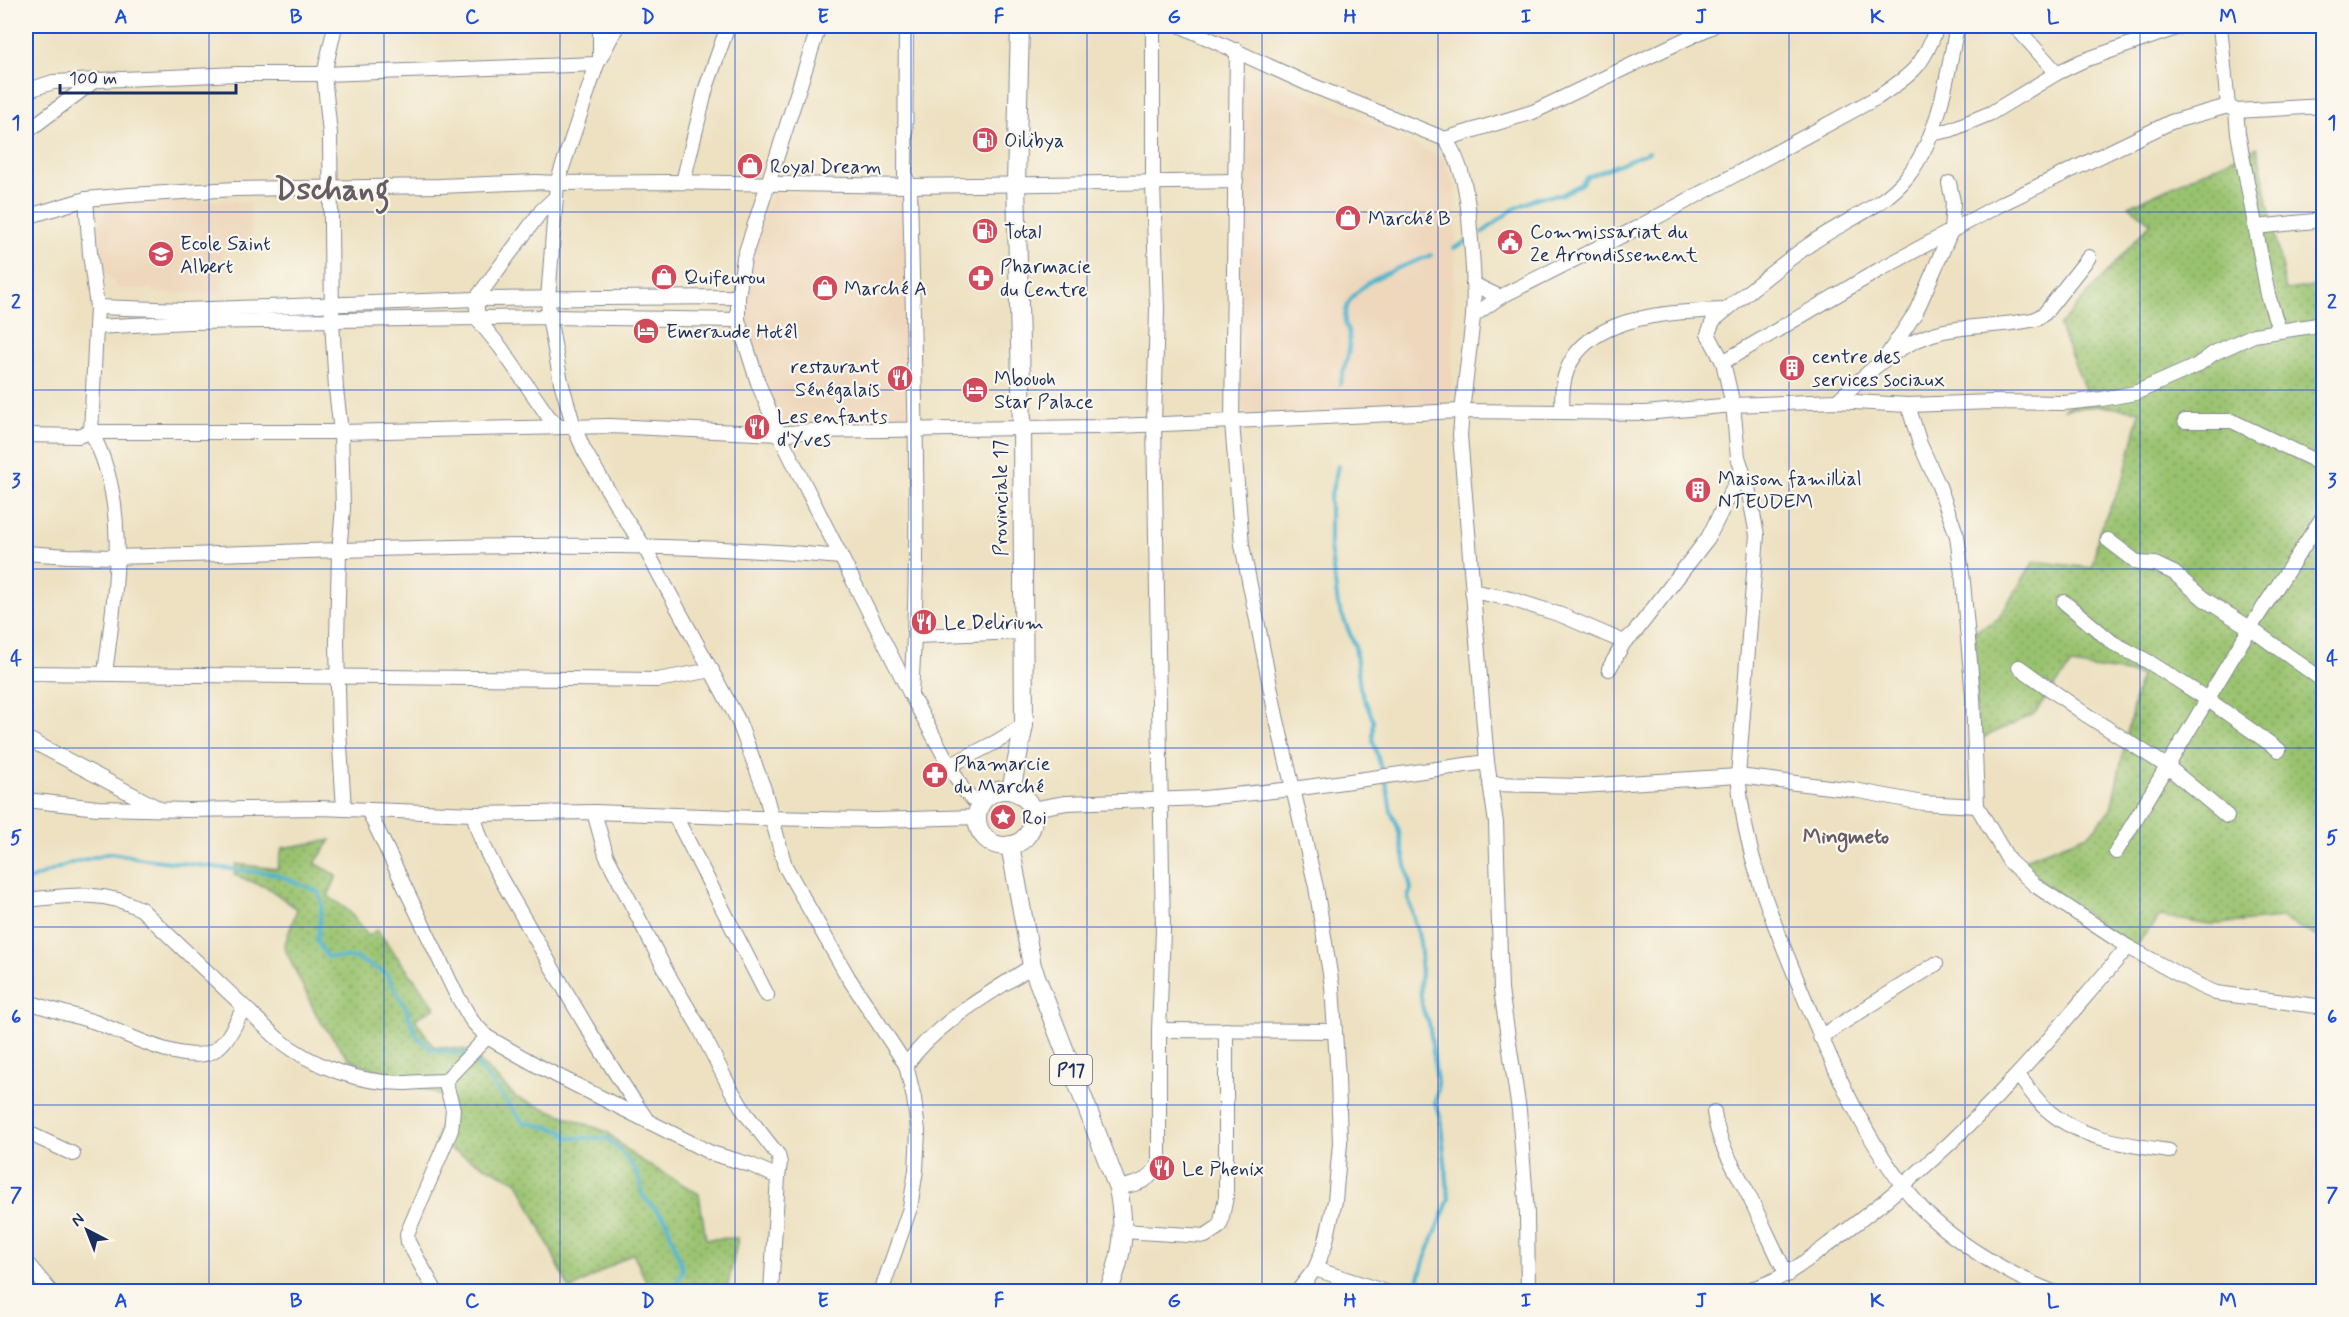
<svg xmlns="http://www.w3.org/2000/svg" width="2349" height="1317" viewBox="0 0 2349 1317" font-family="Mynerve,sans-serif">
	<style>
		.built { fill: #eed7bb }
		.grass { fill: url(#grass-dots); stroke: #5a7866; stroke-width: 1.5 }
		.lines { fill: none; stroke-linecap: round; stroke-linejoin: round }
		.stream { stroke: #4fb4ce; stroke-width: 4 }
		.minor-casing { stroke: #848890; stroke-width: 16 }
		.major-casing { stroke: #848890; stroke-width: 20 }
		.minor { stroke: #fff; stroke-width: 14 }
		.major { stroke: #fff; stroke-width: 18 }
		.grid { fill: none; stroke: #1d4ed8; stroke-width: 1.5; stroke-opacity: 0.55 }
		.labels { text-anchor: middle; stroke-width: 4.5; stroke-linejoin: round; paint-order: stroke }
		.shield { fill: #fbf7ec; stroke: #5e6b89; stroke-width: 1.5 }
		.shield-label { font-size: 18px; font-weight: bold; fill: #1b2f5e }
		.poi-label { font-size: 20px; fill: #1b2f5e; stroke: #fbf7ec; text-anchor: start }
		.street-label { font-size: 20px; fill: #1b2f5e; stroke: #fbf7ec }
		.neighbourhood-label { font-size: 21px; font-weight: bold; fill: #645c66; stroke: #fbf7ec }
		.town-label { font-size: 32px; font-weight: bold; fill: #645c66; stroke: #fbf7ec }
		.neatline { fill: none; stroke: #1d4ed8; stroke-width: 2 }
		.grid-label { font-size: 20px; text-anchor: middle; font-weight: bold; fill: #1d4ed8 }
	</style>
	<defs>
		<pattern id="grass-dots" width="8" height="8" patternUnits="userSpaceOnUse" patternTransform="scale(1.5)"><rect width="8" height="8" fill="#99c26e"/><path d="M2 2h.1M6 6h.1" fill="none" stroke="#7c9e5e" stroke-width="1.8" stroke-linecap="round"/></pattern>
	</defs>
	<rect width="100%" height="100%" fill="#fbf7ec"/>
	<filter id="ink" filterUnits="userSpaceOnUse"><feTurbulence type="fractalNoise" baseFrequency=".0167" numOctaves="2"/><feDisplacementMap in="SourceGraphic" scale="12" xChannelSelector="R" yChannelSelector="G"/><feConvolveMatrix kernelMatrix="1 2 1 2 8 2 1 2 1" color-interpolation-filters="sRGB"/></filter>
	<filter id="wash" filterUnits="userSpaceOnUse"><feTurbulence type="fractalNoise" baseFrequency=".008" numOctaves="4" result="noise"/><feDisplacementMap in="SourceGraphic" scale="24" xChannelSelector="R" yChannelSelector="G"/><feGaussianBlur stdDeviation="1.35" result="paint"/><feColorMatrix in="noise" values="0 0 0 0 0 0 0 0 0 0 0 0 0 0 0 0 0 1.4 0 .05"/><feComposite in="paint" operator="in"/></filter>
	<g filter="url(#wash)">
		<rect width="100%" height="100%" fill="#ede1c1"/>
		<!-- built -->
		<g class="built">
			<path d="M1252,77L1292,89L1395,135L1445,160L1456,186L1452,389L1450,406L1242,415L1239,85Z"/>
			<path d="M773,193L904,194L908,424L783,427L761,380L742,313L748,263Z"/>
			<path d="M172,200L250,202L253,245L223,246V293H153L152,289H115V282L101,267L99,223L106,209L119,205Z"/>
		</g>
		<!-- grass -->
		<g class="grass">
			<path d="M2257,147L2286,290L2323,285V940L2281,918L2209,925L2161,916L2133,948L2014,863L2090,834L2111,809L2140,675L2071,665L2034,714L1978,740L1972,633L1998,619L2034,561L2092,568L2099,531L2124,477L2140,411L2101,406L2063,409L2087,395L2059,326L2151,223L2129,206Z"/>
			<path d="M331,840L315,863L337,876L328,896L349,911L368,936L377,930L435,1007L415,1019L433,1046L468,1050L517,1098L607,1132L634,1156L699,1194L706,1239L738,1238L728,1285L707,1291H649L650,1290L633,1253L570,1290L518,1182L435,1142L448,1106L444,1097L349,1059L318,1018L284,947L297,909L268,888L234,875L236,864L277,869L282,848Z"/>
		</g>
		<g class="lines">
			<!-- stream -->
			<g class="stream">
				<path d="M1482,233L1512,210L1539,197L1561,195L1581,184L1587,177L1649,152"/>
				<path d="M1454,248L1469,240"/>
				<path d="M1340,385C1343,369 1352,350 1349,335C1349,330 1345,326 1345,322C1341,282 1403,268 1431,255"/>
				<path d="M1338,466L1330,499V547L1338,605L1355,646L1360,688L1373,720V741L1387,787L1391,812L1398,828L1411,889L1408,897C1412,914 1421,935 1421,953C1422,975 1416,1003 1429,1023L1438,1089L1435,1102L1440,1116L1449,1199L1424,1261L1415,1292"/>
				<path d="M26,881L71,863L111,853L145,859L275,874L319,892L322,904L317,941L327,957L355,958L386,973L406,1008L416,1035L431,1049L465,1054"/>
				<path d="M476,1063L523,1122L561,1130L569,1138H607C623,1154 642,1170 642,1195L666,1220L683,1270L674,1287L669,1292"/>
			</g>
		</g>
	</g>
	<g filter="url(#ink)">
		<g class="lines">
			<defs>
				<g id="minor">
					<path d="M335,26L324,74L330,134L332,320L336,389L341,432L343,508L339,552L337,642L339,731L344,809"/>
					<path d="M819,26L744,258L738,297V320L758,383L779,434L911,695L962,788L979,806"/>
					<path d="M906,26L905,176L910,186C913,354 922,526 911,693"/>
					<path d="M1957,26C1947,76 1940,135 1907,177C1883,208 1840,222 1809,245C1780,265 1753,288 1726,310L1713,321L1708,334L1723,362L1733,405L1738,457L1748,488L1757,535L1738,776C1745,858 1773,922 1804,997C1834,1068 1866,1144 1917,1203C1948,1239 2009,1275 2053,1292"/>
					<path d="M2015,26L2057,73"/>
					<path d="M2220,26L2228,106"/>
					<path d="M1237,50L1232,422L1242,545L1276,716L1316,887L1332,986L1338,1078L1340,1143L1335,1201L1325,1245L1315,1269L1297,1292"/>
					<path d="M600,54V26"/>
					<path d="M26,91L53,82L239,74H324L597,64"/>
					<path d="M2236,111L2238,133L2268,295L2279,330"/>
					<path d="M26,132L94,81"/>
					<path d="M1931,134L1950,130L1991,113L2057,73L2082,61L2182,26"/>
					<path d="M1445,139L1533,112L1713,26"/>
					<path d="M683,182L706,88L728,26"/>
					<path d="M556,197L542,210L476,299L478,320L501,348L548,416L559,427"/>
					<path d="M26,217L86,199L130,195L236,189L440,186L536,182L557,183L597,64L617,26"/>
					<path d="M2256,227L2324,220"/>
					<path d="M1473,284L1500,297"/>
					<path d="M97,307L185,310L476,299L738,297"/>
					<path d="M1473,316L1500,297L1635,229L1878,97C1913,74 1924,65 1937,26"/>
					<path d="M96,327L188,322L549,317L738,320"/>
					<path d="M1888,354L1916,312L1951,231L1953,202L1949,183"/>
					<path d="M1723,362L1879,270L2001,204L2171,122L2228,106L2236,111L2324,106"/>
					<path d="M1837,401C1868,372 1901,340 1944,331C1974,325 2006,326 2036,319L2045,313L2089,257"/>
					<path d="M1908,405L1920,444L1939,486L1957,536L1963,582L1973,696L1977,806L2009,861L2036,886L2128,947L2200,986L2216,993L2324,1007"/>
					<path d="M1563,412C1552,318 1657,312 1726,310"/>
					<path d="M2185,421H2232L2312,459L2324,469"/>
					<path d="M26,435L78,436L91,432L97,307L90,253L86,199"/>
					<path d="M2108,540L2138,563L2155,564L2174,573L2204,599L2250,628L2321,679"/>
					<path d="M26,553L68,556L117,557C358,551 601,535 841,557"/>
					<path d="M1472,591L1511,599L1561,615L1624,642"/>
					<path d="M2064,602L2113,643L2149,662L2207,699L2279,750"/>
					<path d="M915,636L1022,632"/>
					<path d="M2019,667L2085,714L2168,767L2227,816"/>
					<path d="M1609,669L1624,642L1635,632L1708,538L1742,470"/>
					<path d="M26,673L657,680L712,670"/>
					<path d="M105,673C115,595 131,504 91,432H341L610,426L779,434L811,431L1095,427L1461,411L1645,413L1733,405L1837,401L1908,405L1993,402L2064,403L2102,399L2135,393L2196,366L2214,353L2254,335L2324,324"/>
					<path d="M26,738L158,808"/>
					<path d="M1487,762L1496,823L1501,990L1519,1110L1527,1213L1528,1292"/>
					<path d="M951,765L996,742L1024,725"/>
					<path d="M1491,784L1581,786L1738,776L1854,790L1923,803L1977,806"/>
					<path d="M26,800L98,808L188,810L320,808L474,814L594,812L757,818L876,820L977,817"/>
					<path d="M1032,809L1066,803L1204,798L1293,789L1487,762L1460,435C1463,396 1469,356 1473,317C1475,288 1473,259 1470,230C1468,198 1464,165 1445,139L1306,83L1181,26"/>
					<path d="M368,810L455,992L472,1021L487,1037L538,1066L711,1153L751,1165L778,1177L771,1292"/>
					<path d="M594,812L606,855L666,971L699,1027L730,1088L746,1114L778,1155L780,1163L778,1177"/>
					<path d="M474,814C478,845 508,890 523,917C562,985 600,1053 645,1117"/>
					<path d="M675,816L767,995"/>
					<path d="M2116,852L2250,628L2324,515"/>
					<path d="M26,900C67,896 102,889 141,909L278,1039C314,1067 360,1084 407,1083C420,1082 432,1081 445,1081L487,1037"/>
					<path d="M26,1001C47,1009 70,1014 92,1021C121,1031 182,1065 211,1052C228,1044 236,1022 244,1007"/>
					<path d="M1159,1030L1335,1031"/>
					<path d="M1820,1037L1936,964"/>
					<path d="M906,1065C937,1022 988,995 1032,966"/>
					<path d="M2018,1075C2026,1085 2034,1097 2044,1107C2078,1139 2124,1144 2169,1151"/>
					<path d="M1714,1112C1719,1147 1731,1160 1746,1190C1760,1218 1773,1247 1787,1275"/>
					<path d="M26,1132L73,1154"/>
					<path d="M1118,1188C1138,1183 1149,1183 1159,1163V1030L1163,931L1154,423L1157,309L1153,184V26"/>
					<path d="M1122,1231L1205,1236L1220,1226L1226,1197V1030"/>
					<path d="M26,1262L51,1292"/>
					<path d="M1315,1269L1386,1292"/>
					<path d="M436,1292L408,1242L407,1234L451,1130L453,1109L445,1081"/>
					<path d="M881,1292L910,1208L916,1170L918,1131L914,1098L906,1065L848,977L785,866L764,789L738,720L645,548L624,517L584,450L574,427L561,382L549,317L548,299L557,183L669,182L910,186L1236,181"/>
					<path d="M1735,1292C1776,1287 1806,1261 1838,1237C1903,1189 1963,1134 2017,1075C2056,1033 2091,989 2128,947"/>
				</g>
				<g id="major">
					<path d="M1011,790L1024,725L1022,426L1016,183L1020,26"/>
					<circle cx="1005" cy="818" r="28"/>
					<path d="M1010,845L1032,966L1118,1188C1126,1231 1124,1252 1108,1292"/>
				</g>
			</defs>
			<!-- minor casing -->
			<use href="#minor" class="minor-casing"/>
			<!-- major casing -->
			<use href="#major" class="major-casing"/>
			<!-- minor -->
			<use href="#minor" class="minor"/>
			<!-- major -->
			<use href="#major" class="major"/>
		</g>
	</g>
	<!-- grid -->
	<path class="grid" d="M209,26V1292M384,26V1292M560,26V1292M735,26V1292M911,26V1292M1087,26V1292M1262,26V1292M1438,26V1292M1614,26V1292M1789,26V1292M1965,26V1292M2140,26V1292M26,212H2324M26,390H2324M26,569H2324M26,748H2324M26,927H2324M26,1105H2324"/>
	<!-- icons -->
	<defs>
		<symbol id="fuel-disc" viewBox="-11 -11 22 22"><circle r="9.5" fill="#d1495b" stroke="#fbf7ec"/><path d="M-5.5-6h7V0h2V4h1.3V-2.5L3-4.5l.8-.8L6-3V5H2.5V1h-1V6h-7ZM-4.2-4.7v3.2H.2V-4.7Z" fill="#fff"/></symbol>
		<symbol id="shop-disc" viewBox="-11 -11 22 22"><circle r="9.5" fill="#d1495b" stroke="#fbf7ec"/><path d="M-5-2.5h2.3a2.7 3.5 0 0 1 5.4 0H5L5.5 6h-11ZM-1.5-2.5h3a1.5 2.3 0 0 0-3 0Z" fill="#fff"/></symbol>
		<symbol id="civic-disc" viewBox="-11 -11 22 22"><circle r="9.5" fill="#d1495b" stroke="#fbf7ec"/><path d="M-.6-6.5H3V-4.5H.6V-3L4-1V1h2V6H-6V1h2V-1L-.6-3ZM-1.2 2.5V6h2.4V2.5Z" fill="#fff"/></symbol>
		<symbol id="school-disc" viewBox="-11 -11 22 22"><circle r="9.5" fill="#d1495b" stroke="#fbf7ec"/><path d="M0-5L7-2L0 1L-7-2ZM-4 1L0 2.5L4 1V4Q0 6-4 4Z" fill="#fff"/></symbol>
		<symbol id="pharmacy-disc" viewBox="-11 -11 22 22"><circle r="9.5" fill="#d1495b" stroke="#fbf7ec"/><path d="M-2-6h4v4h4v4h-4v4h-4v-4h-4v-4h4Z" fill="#fff"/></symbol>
		<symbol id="hotel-disc" viewBox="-11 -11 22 22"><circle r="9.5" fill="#d1495b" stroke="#fbf7ec"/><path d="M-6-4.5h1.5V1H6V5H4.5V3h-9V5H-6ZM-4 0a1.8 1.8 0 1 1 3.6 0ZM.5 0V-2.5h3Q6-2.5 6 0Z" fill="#fff"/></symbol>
		<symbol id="building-disc" viewBox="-11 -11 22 22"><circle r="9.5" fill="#d1495b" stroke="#fbf7ec"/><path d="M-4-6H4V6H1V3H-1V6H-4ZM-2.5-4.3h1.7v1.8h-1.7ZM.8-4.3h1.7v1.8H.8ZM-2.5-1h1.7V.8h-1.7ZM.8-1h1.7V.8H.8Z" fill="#fff"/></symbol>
		<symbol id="restaurant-disc" viewBox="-11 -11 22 22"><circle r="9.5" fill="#d1495b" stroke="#fbf7ec"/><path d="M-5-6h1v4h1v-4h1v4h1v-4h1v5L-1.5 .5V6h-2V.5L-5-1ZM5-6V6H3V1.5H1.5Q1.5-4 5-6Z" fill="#fff"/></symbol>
		<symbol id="sight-disc" viewBox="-11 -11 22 22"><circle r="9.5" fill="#d1495b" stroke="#fbf7ec"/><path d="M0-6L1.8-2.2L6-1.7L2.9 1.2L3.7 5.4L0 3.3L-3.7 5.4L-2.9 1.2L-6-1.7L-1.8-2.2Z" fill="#fff"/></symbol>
	</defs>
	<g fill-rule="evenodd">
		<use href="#fuel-disc" x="970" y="125" width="30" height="30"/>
		<use href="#shop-disc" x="735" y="151" width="30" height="30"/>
		<use href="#shop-disc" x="1333" y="203" width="30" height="30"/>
		<use href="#fuel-disc" x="970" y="216" width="30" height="30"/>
		<use href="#civic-disc" x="1495" y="227" width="30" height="30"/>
		<use href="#school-disc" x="146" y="239" width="30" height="30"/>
		<use href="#shop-disc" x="649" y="262" width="30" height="30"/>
		<use href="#pharmacy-disc" x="966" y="263" width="30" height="30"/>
		<use href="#shop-disc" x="810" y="273" width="30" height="30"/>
		<use href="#hotel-disc" x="631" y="316" width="30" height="30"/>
		<use href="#building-disc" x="1777" y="353" width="30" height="30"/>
		<use href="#restaurant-disc" x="885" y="363" width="30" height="30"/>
		<use href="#hotel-disc" x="960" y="375" width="30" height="30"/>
		<use href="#restaurant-disc" x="742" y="412" width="30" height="30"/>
		<use href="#building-disc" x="1683" y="475" width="30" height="30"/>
		<use href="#restaurant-disc" x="909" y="607" width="30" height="30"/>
		<use href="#pharmacy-disc" x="920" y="760" width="30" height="30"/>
		<use href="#sight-disc" x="988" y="802" width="30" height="30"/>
		<use href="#restaurant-disc" x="1147" y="1153" width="30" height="30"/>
	</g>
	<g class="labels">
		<!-- shield labels -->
		<rect class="shield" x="1050" y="1055" width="42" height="30" rx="4.5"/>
		<g class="shield-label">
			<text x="1071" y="1076">P17</text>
		</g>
		<!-- poi labels -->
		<g class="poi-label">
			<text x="1004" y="147">Oilibya</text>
			<text x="770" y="173">Royal Dream</text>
			<text x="1368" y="225">Marché B</text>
			<text x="1004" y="238">Total</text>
			<text x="1530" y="238">Commissariat du<tspan x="1530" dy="23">2e Arrondissement</tspan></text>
			<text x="180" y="250">Ecole Saint<tspan x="180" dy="23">Albert</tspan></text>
			<text x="1000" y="273">Pharmacie<tspan x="1000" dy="23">du Centre</tspan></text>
			<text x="684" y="284">Quifeurou</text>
			<text x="844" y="295">Marché A</text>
			<text x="666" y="338">Emeraude Hotêl</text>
			<text x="1812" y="363">centre des<tspan x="1812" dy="23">services sociaux</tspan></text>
			<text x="880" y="373" text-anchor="end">restaurant<tspan x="880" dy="23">Sénégalais</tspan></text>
			<text x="994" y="385">Mbouoh<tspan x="994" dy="23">Star Palace</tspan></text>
			<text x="777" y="423">Les enfants<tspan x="777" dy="23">d'Yves</tspan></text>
			<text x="1718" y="485">Maison famillial<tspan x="1718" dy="23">NTEUDEM</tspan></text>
			<text x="944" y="629">Le Delirium</text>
			<text x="954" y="770">Phamarcie<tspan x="954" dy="23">du Marché</tspan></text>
			<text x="1022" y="824">Roi</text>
			<text x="1182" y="1175">Le Phenix</text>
		</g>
		<!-- street labels -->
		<g class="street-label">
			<text transform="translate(1000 498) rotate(-90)" y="7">Provinciale 17</text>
		</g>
		<!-- neighbourhood labels -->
		<g class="neighbourhood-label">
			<text x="1846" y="843">Mingmeto</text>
		</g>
		<!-- town labels -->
		<g class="town-label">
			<text x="332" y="199">Dschang</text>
		</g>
	</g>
	<!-- margin -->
	<rect width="2349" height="1317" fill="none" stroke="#fbf7ec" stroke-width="66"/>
	<!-- north arrow -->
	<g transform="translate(87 1230) rotate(318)" stroke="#fbf7ec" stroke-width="4.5" paint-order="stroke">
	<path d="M0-4.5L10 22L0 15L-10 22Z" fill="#1b2f5e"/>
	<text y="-9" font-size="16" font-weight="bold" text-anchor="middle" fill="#1b2f5e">N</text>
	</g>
	<!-- scale -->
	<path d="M60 84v9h176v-9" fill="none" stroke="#1b2f5e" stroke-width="3"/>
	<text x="69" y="84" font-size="18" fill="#1b2f5e" stroke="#fbf7ec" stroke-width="4.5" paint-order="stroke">100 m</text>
	<rect x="33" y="33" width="2283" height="1251" class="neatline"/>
	<g class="grid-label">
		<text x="121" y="23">A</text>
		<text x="296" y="23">B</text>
		<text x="472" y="23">C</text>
		<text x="648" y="23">D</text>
		<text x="823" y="23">E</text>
		<text x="999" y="23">F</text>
		<text x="1174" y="23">G</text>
		<text x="1350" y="23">H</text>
		<text x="1526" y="23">I</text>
		<text x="1701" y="23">J</text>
		<text x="1877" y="23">K</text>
		<text x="2053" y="23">L</text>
		<text x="2228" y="23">M</text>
		<text x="16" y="129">1</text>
		<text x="2332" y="129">1</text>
		<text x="16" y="308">2</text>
		<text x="2332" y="308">2</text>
		<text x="16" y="487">3</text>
		<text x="2332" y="487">3</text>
		<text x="16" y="665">4</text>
		<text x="2332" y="665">4</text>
		<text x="16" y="844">5</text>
		<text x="2332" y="844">5</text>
		<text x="16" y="1023">6</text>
		<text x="2332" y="1023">6</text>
		<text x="16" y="1201">7</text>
		<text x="2332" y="1201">7</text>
		<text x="121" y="1307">A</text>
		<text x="296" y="1307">B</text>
		<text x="472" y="1307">C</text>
		<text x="648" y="1307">D</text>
		<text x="823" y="1307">E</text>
		<text x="999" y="1307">F</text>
		<text x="1174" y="1307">G</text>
		<text x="1350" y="1307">H</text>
		<text x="1526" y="1307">I</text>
		<text x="1701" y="1307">J</text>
		<text x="1877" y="1307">K</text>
		<text x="2053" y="1307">L</text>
		<text x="2228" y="1307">M</text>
	</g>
</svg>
